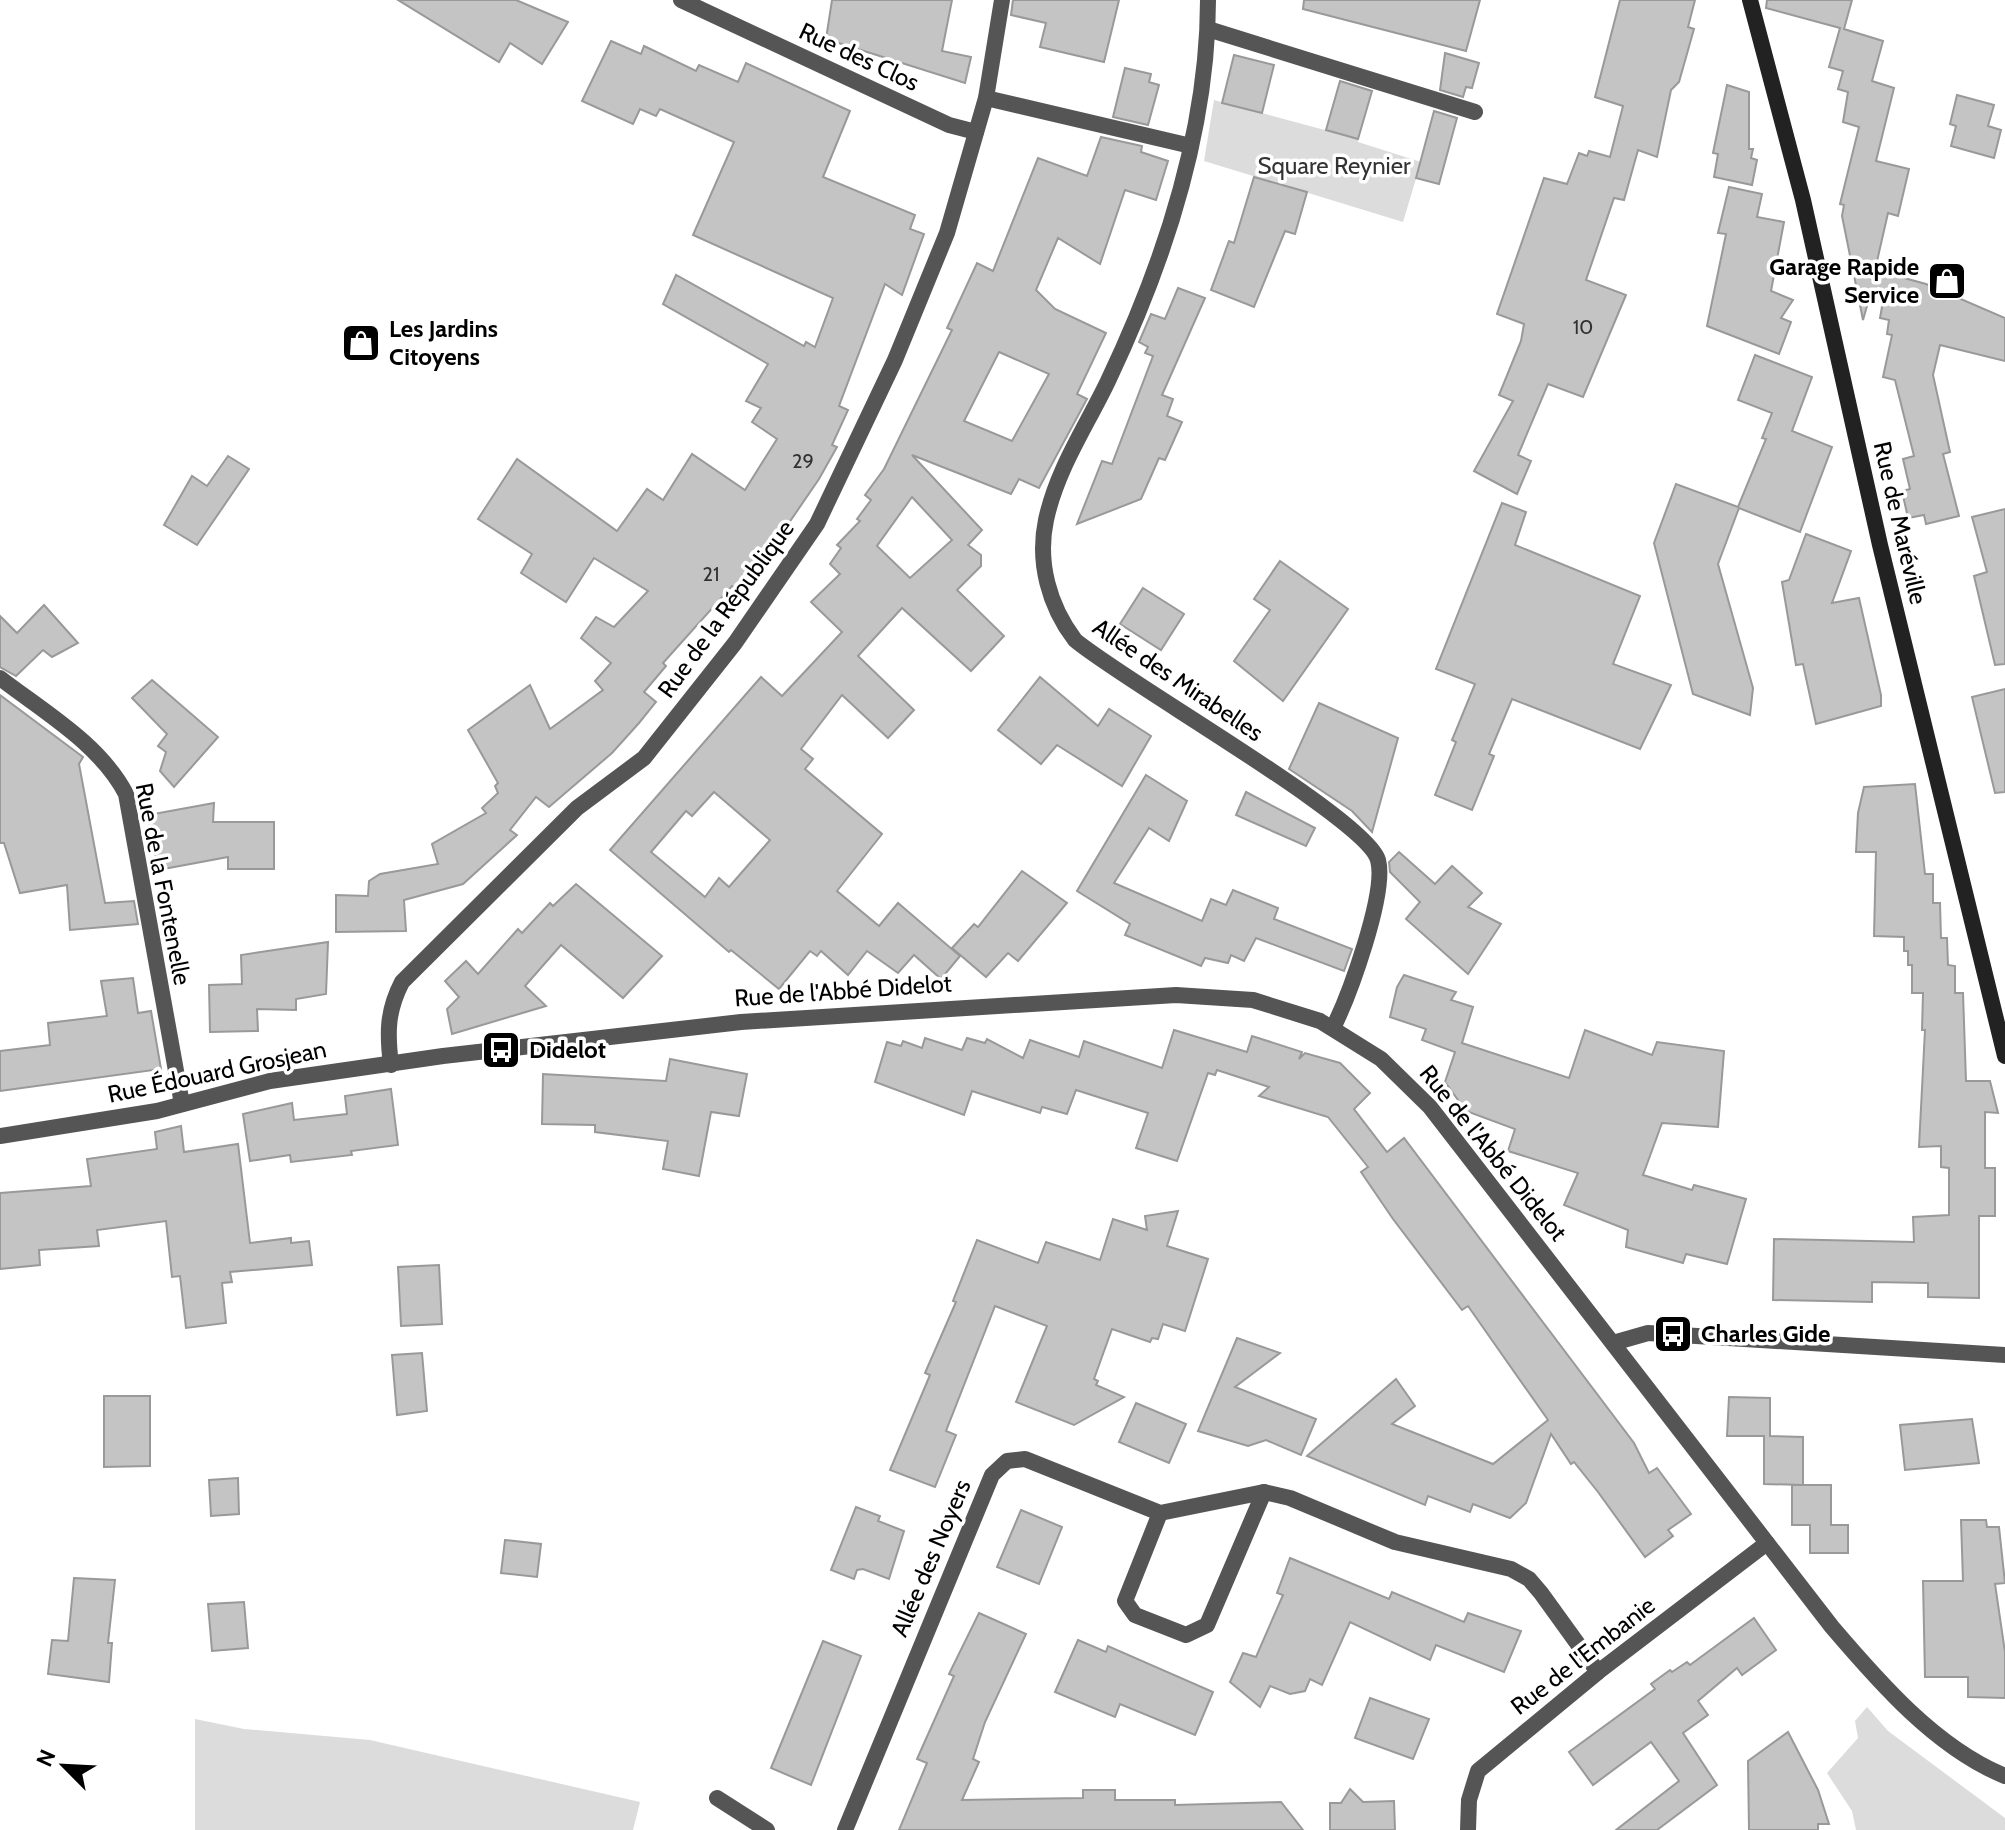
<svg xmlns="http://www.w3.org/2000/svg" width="2005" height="1830" viewBox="0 0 2005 1830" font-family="Cabin,sans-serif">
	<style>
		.green { fill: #dcdcdc }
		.building { fill: #c4c4c4; stroke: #999; stroke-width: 2; fill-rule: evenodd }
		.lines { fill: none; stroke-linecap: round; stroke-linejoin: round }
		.street { stroke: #555; stroke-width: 16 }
		.secondary { stroke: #222; stroke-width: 16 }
		.labels { text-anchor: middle; stroke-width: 7; stroke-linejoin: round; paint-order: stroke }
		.number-label { font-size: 20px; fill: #313131 }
		.street-label { font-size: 24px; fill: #000; stroke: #fff }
		.park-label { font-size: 24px; fill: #333; stroke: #fff }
		.poi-label { font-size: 24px; font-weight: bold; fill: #000; stroke: #fff; text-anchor: start }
	</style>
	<rect width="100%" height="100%" fill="#fff"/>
	<!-- green -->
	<g class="green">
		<path d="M1214,100L1358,139V142L1421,162L1403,222L1204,161Z"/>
		<path d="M1867,1707L1888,1731L2005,1818V1830H1856L1852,1811L1827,1773L1858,1738L1855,1721Z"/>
		<path d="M195,1719L244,1729L370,1740L640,1802L633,1830H195Z"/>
	</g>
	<!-- building -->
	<g class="building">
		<path d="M398,0H516L568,22L542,64L510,43L499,62Z"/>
		<path d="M832,0H952L942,51L971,57L965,83L826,39Z"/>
		<path d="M1013,0H1119L1104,62L1040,47L1046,23L1011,15Z"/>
		<path d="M1304,0H1480L1466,51L1303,9Z"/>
		<path d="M1620,0H1695L1688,27L1694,29L1679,82L1671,90L1657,157L1638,150L1624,200L1614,198L1586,280L1626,295L1583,397L1548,384L1518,455L1531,461L1517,494L1474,471L1513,401L1499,395L1521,341L1524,324L1497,314L1544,178L1567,184L1579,153L1587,156L1589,151L1610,157L1623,106L1595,97Z"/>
		<path d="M1767,0H1852L1844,29L1883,41L1872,81L1894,88L1876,161L1909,169L1898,216L1888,213L1875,270L1926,284L2005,318V361L1940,345L1933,375L1950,452L1943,454L1959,516L1926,524L1924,515L1908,518L1902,491L1910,489L1903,459L1914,456L1895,380L1883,377L1892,335L1887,334L1889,320L1880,318L1883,301L1869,299L1863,320L1842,216L1844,205L1840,204L1859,127L1843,122L1848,92L1838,89L1843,71L1829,67L1840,28L1766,8Z"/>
		<path d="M611,41L641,54L644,46L696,71L699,65L738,82L746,63L850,111L823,177L915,215L910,229L924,234L902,295L885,284L839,406L848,410L832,445L837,447L819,479L741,593L732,586L663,663L666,666L644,692L656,702L639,723L612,753L549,807L536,797L510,830L517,835L463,884L404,900L406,931L336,932V895L368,896L369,881L380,874L438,864L432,844L486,813L482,808L498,793L495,786L498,783L468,730L530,685L550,729L603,690L595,681L611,663L581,638L596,617L614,627L648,591L594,558L566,602L521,573L532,554L478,519L517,459L617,531L647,489L663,500L692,454L745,490L777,439L752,422L761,408L746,401L768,364L663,304L676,275L804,346L806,342L815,347L833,298L693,235L734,142L660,109L656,116L640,109L633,124L582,101Z"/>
		<path d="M1445,53L1479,63L1472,88L1466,87L1463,97L1440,90Z"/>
		<path d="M1234,55L1274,65L1262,113L1222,103Z"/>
		<path d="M1125,68L1151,74L1149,82L1159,85L1148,125L1113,117Z"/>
		<path d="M1340,81L1372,91L1358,139L1326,130Z"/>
		<path d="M1727,85L1749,92V149H1753L1751,158L1757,160L1752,185L1714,177L1718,154L1713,153Z"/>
		<path d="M1957,95L1994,105L1988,126L2001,130L1994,158L1951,146L1956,126L1950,124Z"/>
		<path d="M1434,111L1457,118L1439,184L1416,178Z"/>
		<path d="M1101,137L1142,146L1141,152L1168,161L1156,200L1125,190L1100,264L1058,238L1036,290L1055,309L1106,333L1077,394L1087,399L1039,488L1019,479L1011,494L912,455L982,530L968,545L981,555V566L957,590L1004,636L971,671L902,608L858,656L914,710L888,738L842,695L801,749L813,759L805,769L882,834L837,891L879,926L898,903L960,956L941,979L914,955L898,973L867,951L848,975L821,951L817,956L810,951L779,989L731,950L729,952L610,850L761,677L782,696L842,632L811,602L840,574L830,564L841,548L837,545L860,521L857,519L871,500L865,495L884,469L952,330L947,328L977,263L993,271L1038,158L1087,176ZM999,352L1049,374L1012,441L964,421ZM912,497L952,540L910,578L877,546ZM714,792L770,840L729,887L719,878L705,897L651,852L686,811L692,816Z"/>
		<path d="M1254,177L1307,192L1295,234L1285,231L1254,307L1211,290L1229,241L1234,243Z"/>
		<path d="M1729,187L1762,194L1757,217L1784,222L1771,291L1793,300L1781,318L1791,322L1779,354L1707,326L1726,234L1718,233Z"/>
		<path d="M1178,288L1205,298L1162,395L1173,399L1167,416L1182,422L1165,460L1159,458L1141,499L1077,524L1102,461L1112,464L1153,356L1145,353L1148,347L1139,342L1151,314L1165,319Z"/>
		<path d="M1755,355L1812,377L1792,431L1832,447L1800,532L1739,508L1718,564L1753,688L1750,715L1693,694L1654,543L1676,484L1738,507L1766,439L1762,438L1772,413L1738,400Z"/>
		<path d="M228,456L249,469L197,545L164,525L192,476L207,486Z"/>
		<path d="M1502,503L1526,512L1515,545L1640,596L1613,664L1671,685L1640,749L1512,699L1489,754L1494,756L1472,810L1435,795L1456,742L1452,740L1475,684L1436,669Z"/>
		<path d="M2005,509V664L1995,665L1974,576L1987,572L1972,517Z"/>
		<path d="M1806,534L1851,551L1832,603L1859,598L1881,695V706L1816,724L1803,664L1796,665L1782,582L1789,580Z"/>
		<path d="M1280,561L1348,609L1283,701L1234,661L1270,610L1254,599Z"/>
		<path d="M1143,588L1184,614L1161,650L1120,624Z"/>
		<path d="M44,605L78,643L52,657L43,650L16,676L0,667V616L17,633Z"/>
		<path d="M1040,677L1098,726L1109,709L1151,736L1122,786L1057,745L1041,764L998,730Z"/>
		<path d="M152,680L218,737L174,787L160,771L166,752L158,746L167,734L132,698Z"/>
		<path d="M2005,689V792L1995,793L1972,697Z"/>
		<path d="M0,695L83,757L79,764L105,903L134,901L138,924L70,930L67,885L20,893L4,843H0Z"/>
		<path d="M1319,703L1398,738L1372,832L1352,811L1289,769Z"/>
		<path d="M1146,775L1187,801L1169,841L1149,828L1114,883L1202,921L1211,899L1226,905L1233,890L1278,908L1274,919L1352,949L1344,971L1256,938L1244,961L1231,955L1228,963L1205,958L1201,966L1125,935L1130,924L1077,891Z"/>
		<path d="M1915,784L1925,874H1933V903H1940L1941,938H1947L1948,965L1955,966V993H1963L1966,1081H1990L1998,1113L1985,1112V1168H1995V1216H1979V1298L1928,1297V1283L1872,1282V1302L1773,1300L1774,1239L1914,1242L1913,1217L1949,1215V1168L1941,1167V1146L1919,1147L1925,1030H1922L1923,993H1912V965H1908V951H1904V937L1874,936L1876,852H1856L1858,813L1864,787Z"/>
		<path d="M1246,792L1315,828L1306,846L1236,815Z"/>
		<path d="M214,803L213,822H274V869H228V857L158,870L148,815Z"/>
		<path d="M1399,852L1435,884L1452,866L1482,893L1468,907L1501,924L1468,974L1406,919L1420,902L1390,872L1389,862Z"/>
		<path d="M1022,871L1067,903L1018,961L1008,953L986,977L952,948L974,924L978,927Z"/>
		<path d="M576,884L662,956L623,998L561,945L525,986L546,1006L452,1034L447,1009L459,997L445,981L466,961L478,974L518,929L522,933L550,903L553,906Z"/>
		<path d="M328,942L326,994L296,999V1010L257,1009L258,1031L210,1032L209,985L242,984L241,955Z"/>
		<path d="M1404,975L1456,992L1451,1000L1473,1007L1462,1043L1569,1078L1585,1030L1652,1055L1657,1042L1724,1051L1718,1127L1662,1123L1643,1175L1692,1190L1694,1185L1746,1199L1727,1264L1686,1254L1683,1263L1626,1247L1628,1230L1564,1205L1578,1173L1508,1151L1515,1129L1466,1111L1445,1082L1455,1052L1422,1040L1426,1029L1390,1017L1397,987Z"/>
		<path d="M133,978L138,1013L151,1011L161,1069L0,1091V1051L50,1045L48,1023L107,1016L101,981Z"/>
		<path d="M1174,1030L1247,1052L1252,1036L1302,1052L1299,1059L1305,1053L1340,1063L1370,1093L1354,1109L1387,1152L1404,1138L1634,1443L1649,1473L1657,1468L1691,1514L1668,1530L1673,1536L1645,1557L1598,1492L1574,1462L1571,1464L1551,1434L1526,1503L1510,1518L1473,1504L1470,1512L1428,1496L1425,1505L1307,1456L1396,1379L1415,1406L1392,1424L1493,1464L1548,1420L1468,1306L1462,1310L1393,1219L1361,1172L1368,1167L1328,1117L1259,1096L1269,1087L1217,1070L1215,1075L1208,1073L1177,1161L1136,1148L1148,1113L1076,1090L1067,1114L1042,1107L1040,1113L972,1091L964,1115L875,1082L887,1042L901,1046L903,1041L922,1048L925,1038L962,1050L967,1038L985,1043L987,1039L1023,1058L1030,1040L1079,1057L1084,1041L1162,1068Z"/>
		<path d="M670,1059L747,1074L739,1116L711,1112L699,1176L663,1169L668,1141L595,1132V1125L542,1124L543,1074L666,1081Z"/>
		<path d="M391,1089L398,1145L351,1151L352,1155L291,1162L290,1155L250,1161L243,1114L292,1103L294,1120L347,1114L345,1096Z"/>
		<path d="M181,1126L184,1152L238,1144L250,1243L291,1238V1243L309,1241L312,1265L230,1272L232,1282L222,1283L226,1323L186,1328L180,1276L172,1277L166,1221L97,1230L99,1246L39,1250L40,1265L0,1269V1193L91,1186L87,1159L157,1149L155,1132Z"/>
		<path d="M1178,1211L1167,1246L1208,1259L1185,1331L1163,1324L1158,1339L1152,1338L1150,1342L1112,1329L1094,1379L1098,1381L1096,1385L1124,1397L1074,1425L1016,1402L1047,1326L995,1306L946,1431L956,1435L935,1487L890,1470L930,1375L925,1373L956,1302L953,1301L977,1240L1038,1263L1046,1242L1100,1260L1113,1219L1147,1230L1145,1216Z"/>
		<path d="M439,1265L442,1324L401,1326L398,1267Z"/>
		<path d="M1237,1338L1280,1353L1235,1387L1316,1419L1301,1455L1266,1440L1248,1446L1198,1431Z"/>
		<path d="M422,1353L427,1411L397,1415L392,1355Z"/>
		<path d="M104,1396H150V1466L104,1467Z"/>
		<path d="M1729,1397L1770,1398V1436L1803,1437V1485L1764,1484V1436H1727Z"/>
		<path d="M1136,1403L1186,1424L1169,1463L1119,1442Z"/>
		<path d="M1972,1419L1979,1463L1905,1470L1900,1425Z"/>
		<path d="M238,1478L239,1514L211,1516L209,1480Z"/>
		<path d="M1792,1485H1831V1525H1848V1553H1810V1525H1792Z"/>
		<path d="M856,1507L880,1516L878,1521L904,1531L889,1579L863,1569L857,1570L854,1579L831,1570Z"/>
		<path d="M1021,1510L1062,1527L1039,1584L997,1567Z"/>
		<path d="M1961,1520H1986L1987,1527H1999L2005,1583L1995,1584L2005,1652V1698L1968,1697V1677H1925L1923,1581H1963Z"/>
		<path d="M505,1540L541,1544L537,1577L501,1573Z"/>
		<path d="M1290,1558L1389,1599L1392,1592L1464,1622L1468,1613L1521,1631L1504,1672L1436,1645L1430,1660L1350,1622L1322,1685L1310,1679L1305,1691L1290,1694L1270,1686L1260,1707L1230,1682L1243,1653L1256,1657L1283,1595L1277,1593Z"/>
		<path d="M74,1578L115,1580L108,1643H112L109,1682L48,1674L52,1640L68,1641Z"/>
		<path d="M244,1602L248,1648L212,1651L208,1604Z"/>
		<path d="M979,1613L1026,1634L985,1722L973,1759L979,1762L962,1800L1083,1798V1790H1115V1800H1175V1805L1281,1802L1303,1830H899L927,1763L917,1759L954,1676L949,1674Z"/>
		<path d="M1754,1618L1776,1650L1742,1675L1737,1668L1698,1701L1708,1715L1683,1733L1717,1785L1657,1830H1616L1679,1781L1651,1742L1593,1785L1569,1752L1655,1689L1651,1684L1670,1670L1672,1672L1687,1662L1690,1665Z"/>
		<path d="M1078,1640L1106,1652L1108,1646L1213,1692L1195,1735L1120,1704L1115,1717L1055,1692Z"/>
		<path d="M823,1641L861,1656L811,1785L771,1768Z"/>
		<path d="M1370,1698L1429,1719L1413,1759L1355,1738Z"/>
		<path d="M1788,1732L1818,1790L1829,1824H1818V1830H1749L1748,1761Z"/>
		<path d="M1350,1789L1363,1802L1394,1801L1395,1830H1330V1803H1341Z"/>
	</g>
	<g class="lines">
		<!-- street -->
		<g class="street">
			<path d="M681,0L949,125L976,132"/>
			<path d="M1208,0C1208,131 1164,263 1108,381C1086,427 1057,469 1046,520C1037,562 1049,606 1075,640C1123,681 1367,819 1378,860C1387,893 1349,996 1333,1028"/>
			<path d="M1208,29L1475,112"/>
			<path d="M986,98L1191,146"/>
			<path d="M0,678C44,712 100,744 126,794L182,1104"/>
			<path d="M391,1065C387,1033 387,1011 402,982L577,808L644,758L735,643L817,524L895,360L947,233L986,98L1002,0"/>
			<path d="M0,1136L157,1111L270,1081L443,1056L741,1022L1176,995L1253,1000L1320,1021L1381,1059L1430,1107L1832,1627C1879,1682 1936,1748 2005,1776"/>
			<path d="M1613,1343L1648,1333L2005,1355"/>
			<path d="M1160,1513L1125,1601L1135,1615L1186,1635L1207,1625L1264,1492"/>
			<path d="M717,1798L767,1830"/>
			<path d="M845,1830L992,1475L1007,1461L1025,1459L1160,1513L1264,1492L1290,1498L1395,1542L1511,1569L1529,1579L1541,1593L1598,1672"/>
			<path d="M1468,1830L1469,1800L1478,1771L1598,1672L1767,1543"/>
		</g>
		<!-- secondary -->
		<path class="secondary" d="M1750,0L1803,200L1880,545L2005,1056"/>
	</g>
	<!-- icons -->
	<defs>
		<symbol id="shop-square" viewBox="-11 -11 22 22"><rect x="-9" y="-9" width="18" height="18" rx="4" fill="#000" stroke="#fff"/><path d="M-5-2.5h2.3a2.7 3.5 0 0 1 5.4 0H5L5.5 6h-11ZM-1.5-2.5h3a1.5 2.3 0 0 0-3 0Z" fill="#fff"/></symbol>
		<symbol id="bus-square" viewBox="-11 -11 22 22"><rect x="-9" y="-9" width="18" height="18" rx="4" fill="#000" stroke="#fff"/><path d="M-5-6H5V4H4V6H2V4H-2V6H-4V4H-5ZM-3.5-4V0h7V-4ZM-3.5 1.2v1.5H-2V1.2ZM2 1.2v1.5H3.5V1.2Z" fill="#fff"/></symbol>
	</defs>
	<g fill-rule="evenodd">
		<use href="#shop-square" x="1925" y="259" width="44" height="44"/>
		<use href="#shop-square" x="339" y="321" width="44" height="44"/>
		<use href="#bus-square" x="479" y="1028" width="44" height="44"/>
		<use href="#bus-square" x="1651" y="1312" width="44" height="44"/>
	</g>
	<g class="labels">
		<!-- number labels -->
		<g class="number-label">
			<text x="1583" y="334">10</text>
			<text x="803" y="468">29</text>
			<text x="711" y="581">21</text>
		</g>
		<!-- street labels -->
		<g class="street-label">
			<text transform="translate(859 57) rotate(25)" y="8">Rue des Clos</text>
			<text transform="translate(1900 523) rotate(77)" y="8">Rue de Maréville</text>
			<text transform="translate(726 609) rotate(-54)" y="8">Rue de la République</text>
			<text transform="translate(1178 680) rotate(34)" y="8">Allée des Mirabelles</text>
			<text transform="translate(163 884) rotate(79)" y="8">Rue de la Fontenelle</text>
			<text transform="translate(843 991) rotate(-4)" y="8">Rue de l'Abbé Didelot</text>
			<text transform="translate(217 1072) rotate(-12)" y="8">Rue Édouard Grosjean</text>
			<text transform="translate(1493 1153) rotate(51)" y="8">Rue de l'Abbé Didelot</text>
			<text transform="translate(931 1558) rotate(-67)" y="8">Allée des Noyers</text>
			<text transform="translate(1583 1656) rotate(-38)" y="8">Rue de l'Embanie</text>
		</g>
		<!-- park labels -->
		<g class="park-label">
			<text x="1334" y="174">Square Reynier</text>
		</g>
		<!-- poi labels -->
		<g class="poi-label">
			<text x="1919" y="275" text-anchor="end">Garage Rapide<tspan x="1919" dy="28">Service</tspan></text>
			<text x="389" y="337">Les Jardins<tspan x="389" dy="28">Citoyens</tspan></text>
			<text x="529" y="1058">Didelot</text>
			<text x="1701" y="1342">Charles Gide</text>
		</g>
	</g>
	<!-- north arrow -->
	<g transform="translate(64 1766) rotate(294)" stroke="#ffffff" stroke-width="6" paint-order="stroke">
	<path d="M0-6L14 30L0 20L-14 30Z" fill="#000000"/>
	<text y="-12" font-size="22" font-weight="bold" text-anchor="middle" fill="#000000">N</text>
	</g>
</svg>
